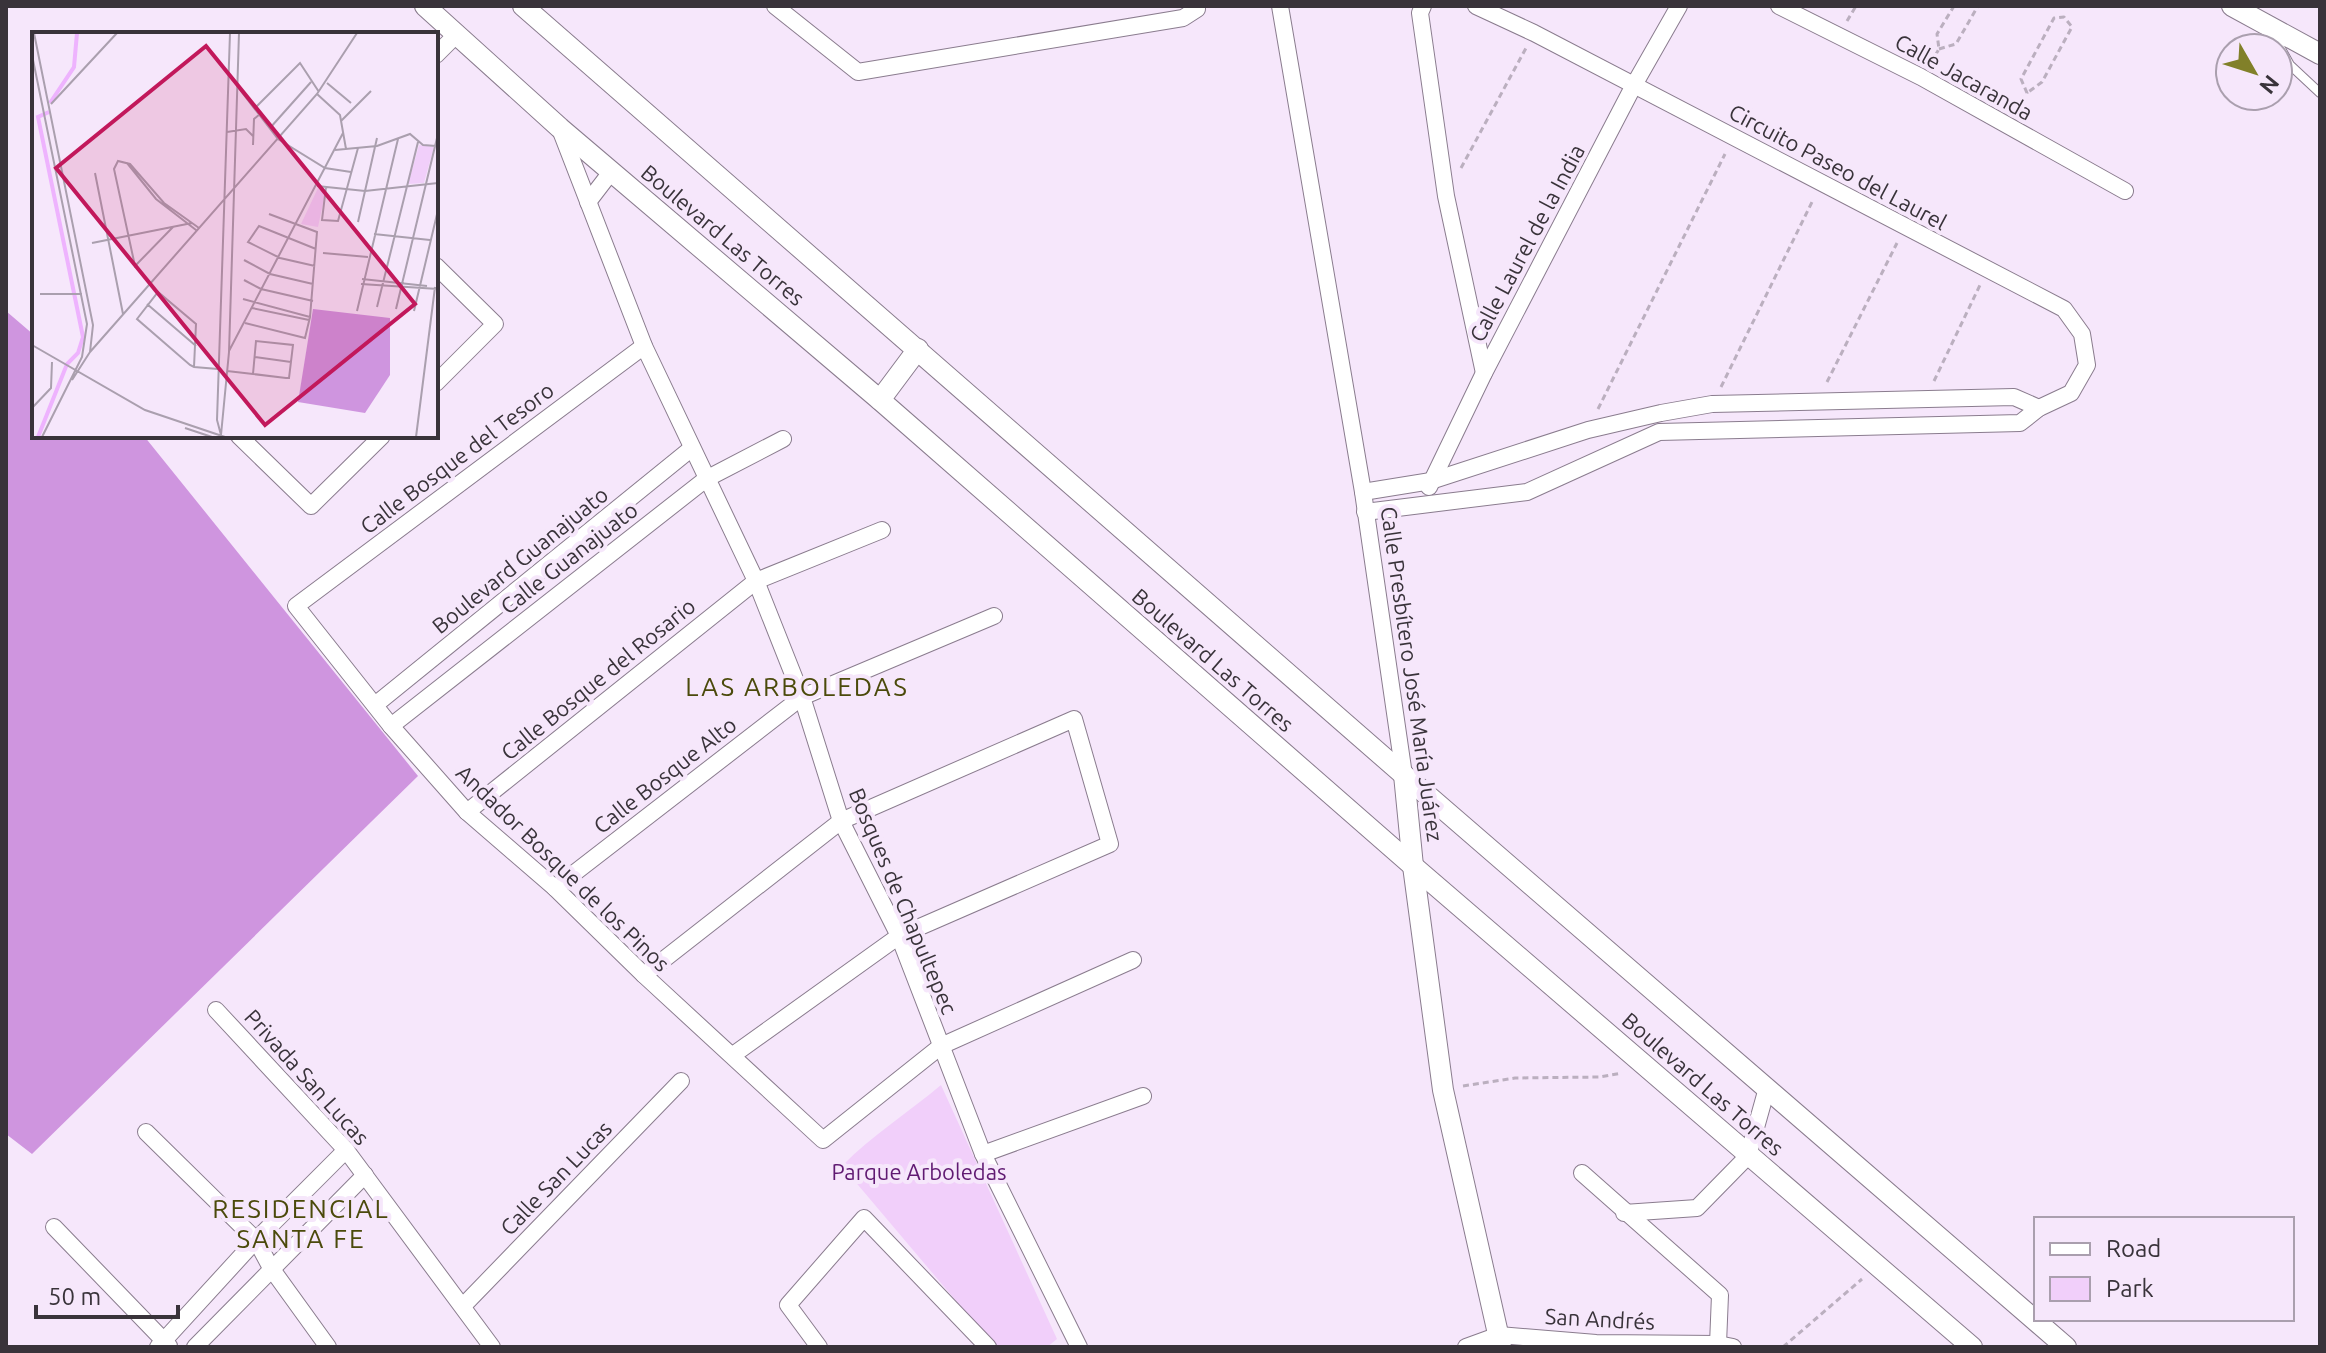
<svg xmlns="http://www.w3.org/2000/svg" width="2326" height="1353" viewBox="0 0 2326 1353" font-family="Ubuntu,sans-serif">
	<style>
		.green { fill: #f1cffa }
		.forest { fill: #cf95df }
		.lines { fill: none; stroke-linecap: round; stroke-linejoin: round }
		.service-casing { stroke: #8a7c8e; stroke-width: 10 }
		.minor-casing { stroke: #8a7c8e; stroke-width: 18 }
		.tertiary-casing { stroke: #8a7c8e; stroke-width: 22 }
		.path { stroke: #bbafbf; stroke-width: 3; stroke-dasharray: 6 4; stroke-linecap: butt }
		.service { stroke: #fff; stroke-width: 8 }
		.minor { stroke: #fff; stroke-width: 16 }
		.tertiary { stroke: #fff; stroke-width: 20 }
		.labels { text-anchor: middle; stroke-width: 8; stroke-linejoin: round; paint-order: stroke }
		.street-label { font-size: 22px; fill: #39333a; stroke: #f6e7fb }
		.park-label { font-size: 22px; fill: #601a72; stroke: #f6e7fb }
		.quarter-label { font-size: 26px; letter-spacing: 2px; fill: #4b4a0b; stroke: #f6e7fb }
		.inset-river { fill: none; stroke: #eeb3fe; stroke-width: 4 }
		.inset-road { fill: none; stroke: #aa9fae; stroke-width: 2 }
		.view { fill: #c2185b; fill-opacity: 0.15; stroke: #c2185b; stroke-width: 4 }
		.inset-edge { fill: none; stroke: #39333a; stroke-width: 4 }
	</style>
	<rect width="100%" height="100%" fill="#f6e7fb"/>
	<!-- green -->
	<path class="green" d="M941,1085L1057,1339L1047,1347H995L842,1166C872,1135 908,1113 941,1085Z"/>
	<!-- forest -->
	<path class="forest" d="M6,311L34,335V436H144L418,776L32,1154L6,1134Z"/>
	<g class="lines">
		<defs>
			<path id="service" d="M2274,36L2290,65L2320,93"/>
			<g id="minor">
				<path d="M775,6L858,72L1183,18L1197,9V6"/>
				<path d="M1280,6L1363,492L1404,775"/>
				<path d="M1423,6L1420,13L1446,196L1484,373"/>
				<path d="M1779,6L1921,77L2125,191"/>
				<path d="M436,55L457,34"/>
				<path d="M560,129L644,346L756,581L802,697L841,821L899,936L983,1154L1079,1347"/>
				<path d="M588,202L611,172"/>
				<path d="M436,266L495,324L436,383"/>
				<path d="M644,346L296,606L391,726L467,812L555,888L644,975L823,1140L941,1046L1133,960"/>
				<path d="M239,436L311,506L382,436"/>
				<path d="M1429,487L1484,373L1634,85L1679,6"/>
				<path d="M1363,492L1431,481L1588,430L1661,413L1712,404L2014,397L2039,408"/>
				<path d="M1365,512L1527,492L1659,432L2020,423L2039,408L2071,393L2087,365L2082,334L2064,309L1534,33L1476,6"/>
				<path d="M375,705L692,448"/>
				<path d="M391,726L706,479L783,439"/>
				<path d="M467,812L756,581L882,530"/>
				<path d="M555,888L802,697L994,616"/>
				<path d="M644,975L841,821L1074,719L1110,844L899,936L733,1055"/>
				<path d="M216,1010L346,1150L492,1347"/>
				<path d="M146,1132L256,1240L271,1268L328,1347"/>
				<path d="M983,1154L1143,1096"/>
				<path d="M1582,1173L1720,1295L1718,1344"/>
				<path d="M1624,1213L1697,1208L1748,1156L1767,1088"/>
				<path d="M54,1227L169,1346"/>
				<path d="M463,1306L681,1081"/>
				<path d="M158,1347L256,1240L346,1150"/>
				<path d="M195,1347L365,1175"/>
				<path d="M819,1347L788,1305L864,1218L988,1347"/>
				<path d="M1466,1347L1499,1335L1596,1343L1718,1344L1733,1347"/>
			</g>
			<g id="tertiary">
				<path d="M425,6L560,128L880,400L1413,866L1972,1347"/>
				<path d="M523,6L1404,775L2066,1347"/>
				<path d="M2232,6L2320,54"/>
				<path d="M880,400L918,349"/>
				<path d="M1404,775L1413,866L1443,1090L1501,1347"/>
			</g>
		</defs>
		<!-- service casing -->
		<use href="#service" class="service-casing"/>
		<!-- minor casing -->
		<use href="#minor" class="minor-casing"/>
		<!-- tertiary casing -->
		<use href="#tertiary" class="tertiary-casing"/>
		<!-- path -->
		<g class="path">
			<path d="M1847,21L1856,6"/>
			<path d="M1939,49L1956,44L1978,6"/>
			<path d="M1930,64L1939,49L1937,34L1954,6"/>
			<path d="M2016,110L2027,93L2021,79L2054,18L2064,17L2072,27L2042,82L2027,93"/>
			<path d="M1461,168L1526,48"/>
			<path d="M1934,381L1981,283"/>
			<path d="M1827,382L1897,243"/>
			<path d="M1721,387L1813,200"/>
			<path d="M1598,409L1725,154"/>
			<path d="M1463,1086L1515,1078L1600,1077L1622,1073"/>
			<path d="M1783,1347L1862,1279"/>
		</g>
		<!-- service -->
		<use href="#service" class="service"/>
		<!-- minor -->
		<use href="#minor" class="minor"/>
		<!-- tertiary -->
		<use href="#tertiary" class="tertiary"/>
	</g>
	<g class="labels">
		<!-- street labels -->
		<g class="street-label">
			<text transform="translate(1964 77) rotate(29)" y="8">Calle Jacaranda</text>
			<text transform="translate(1838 167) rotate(28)" y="8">Circuito Paseo del Laurel</text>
			<text transform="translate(723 235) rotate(40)" y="8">Boulevard Las Torres</text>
			<text transform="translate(1527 243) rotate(-62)" y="8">Calle Laurel de la India</text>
			<text transform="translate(457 458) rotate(-37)" y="8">Calle Bosque del Tesoro</text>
			<text transform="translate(569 558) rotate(-38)" y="8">Calle Guanajuato</text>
			<text transform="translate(520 560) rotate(-39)" y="8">Boulevard Guanajuato</text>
			<text transform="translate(1213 660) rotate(41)" y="8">Boulevard Las Torres</text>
			<text transform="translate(1412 674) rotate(82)" y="8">Calle Presbítero José María Juárez</text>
			<text transform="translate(598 679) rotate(-39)" y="8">Calle Bosque del Rosario</text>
			<text transform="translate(665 775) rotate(-38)" y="8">Calle Bosque Alto</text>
			<text transform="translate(563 868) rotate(44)" y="8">Andador Bosque de los Pinos</text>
			<text transform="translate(903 901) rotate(67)" y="8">Bosques de Chapultepec</text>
			<text transform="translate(307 1077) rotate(48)" y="8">Privada San Lucas</text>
			<text transform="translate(1703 1084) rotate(41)" y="8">Boulevard Las Torres</text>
			<text transform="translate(556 1178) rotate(-46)" y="8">Calle San Lucas</text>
			<text transform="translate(1600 1319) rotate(3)" y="8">San Andrés</text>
		</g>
		<!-- park labels -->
		<g class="park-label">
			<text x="919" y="1180">Parque Arboledas</text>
		</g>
		<!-- quarter labels -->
		<g class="quarter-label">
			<text x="797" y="696">LAS ARBOLEDAS</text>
			<text x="301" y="1218">RESIDENCIAL<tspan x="301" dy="30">SANTA FE</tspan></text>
		</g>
	</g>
	<!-- overview -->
	<g transform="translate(32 32)">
		<rect width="406" height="406" fill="#f6e7fb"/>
		<path d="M387,113L402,115L392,151L376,152ZM286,156L293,162L286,195L269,192Z" fill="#f1cffa"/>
		<path d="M281,277L358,286V343L333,381L266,370Z" fill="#cf95df"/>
		<path class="inset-river" d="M18,71L42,35L45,1M6,405L35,332L46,321L51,305L6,85L17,80"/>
		<path class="inset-road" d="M2,1L61,293L58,320L40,348M0,23L55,292L50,325L10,405M295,51L319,71M205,54L246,107L293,136L319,140M285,62L308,83L314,117M19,72L85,1M224,75L268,31L287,60M309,89L339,59M238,96L279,50M195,100L214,97L221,104M221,113L222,87L228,82M303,118L345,114L378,102L391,113L404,114M95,131L124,167L164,198M63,141L91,282M285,154L333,159L406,151M294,155L290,188L306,189L326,116M326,190L345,106M141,195L103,234L82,137L86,129L98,132L132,171L167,196M342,202L398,208M60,211L160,191M291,221L336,225M212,228L238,242L281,252M283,234L248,226L216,210L227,194L284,217M330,247L395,254M212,248L229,257L281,269M329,252L406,257M8,262H50M211,267L278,285M115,272L164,314M345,275L386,110M220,276L277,288M364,277L405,106M325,279L366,107M382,279L406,178M213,291L273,306L278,285L285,200L237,182M0,313L113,378L193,405M197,319L311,101M58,320L285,62L325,1M223,325L259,330M162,335L164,292L126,260L105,287L158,333L162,335L186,337M195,339L221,342L254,346H257L261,313L224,309L221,342M0,376L19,356L20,330M153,396L180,405M189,403L197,320L207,1M189,403L185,388L198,1M384,405L403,255"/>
		<path class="view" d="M174,14L383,272L233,393L24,136Z"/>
		<rect width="406" height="406" class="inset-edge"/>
	</g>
	<!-- border -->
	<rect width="2326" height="1353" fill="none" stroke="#39333a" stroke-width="16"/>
	<!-- legend -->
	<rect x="2034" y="1217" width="260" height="104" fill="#f6e7fb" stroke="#aa9fae" stroke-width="2"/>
	<rect x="2050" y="1243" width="40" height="12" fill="#ffffff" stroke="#aa9fae" stroke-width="2"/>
	<text x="2106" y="1257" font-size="24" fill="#39333a">Road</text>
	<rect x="2050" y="1277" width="40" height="24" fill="#f1cffa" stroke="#aa9fae" stroke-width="2"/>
	<text x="2106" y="1297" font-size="24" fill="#39333a">Park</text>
	<!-- north arrow -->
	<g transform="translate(2254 72) rotate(129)"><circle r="38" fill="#f6e7fb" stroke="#aa9fae" stroke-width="2"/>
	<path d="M0-6L14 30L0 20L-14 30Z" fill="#818029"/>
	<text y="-12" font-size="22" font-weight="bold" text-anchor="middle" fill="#39333a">N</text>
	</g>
	<!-- scale -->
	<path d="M36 1305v12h142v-12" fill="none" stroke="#39333a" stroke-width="4"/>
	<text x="48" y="1305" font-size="24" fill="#39333a" stroke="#f6e7fb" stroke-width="6" paint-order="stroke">50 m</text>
</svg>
